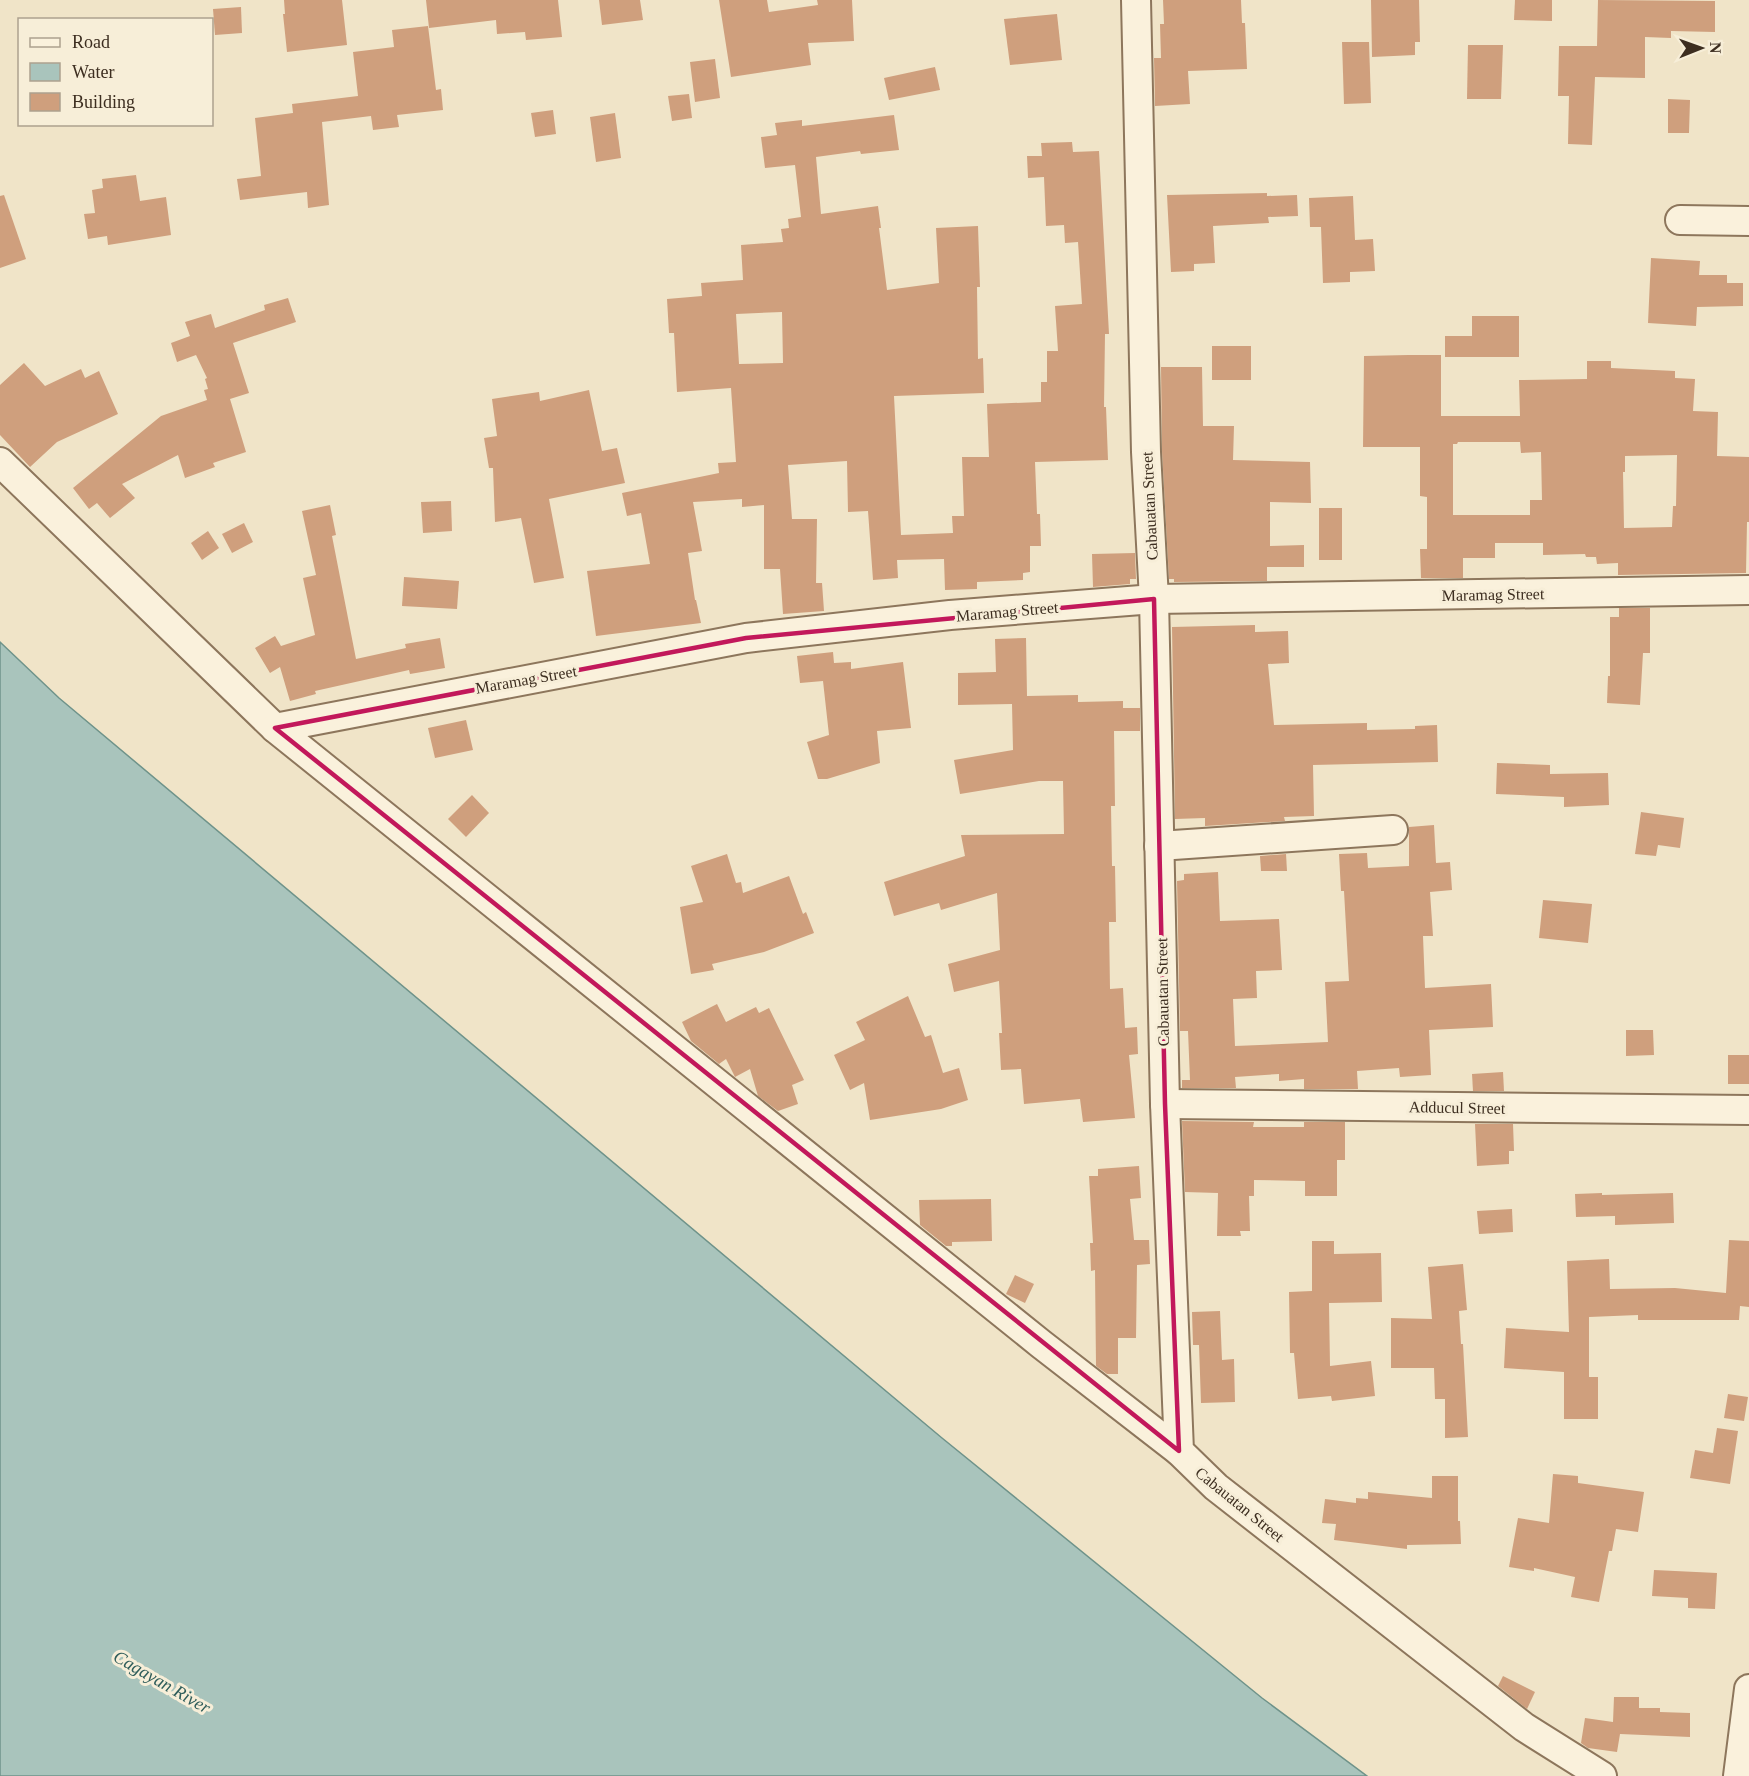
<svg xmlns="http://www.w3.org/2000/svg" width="1749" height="1776" viewBox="0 0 1749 1776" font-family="Georgia,serif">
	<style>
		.water { fill: #a9c4bc; stroke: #6f938a; stroke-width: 1.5 }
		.building { fill: #cf9f7d; fill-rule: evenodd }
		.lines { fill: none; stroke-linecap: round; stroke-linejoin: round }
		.minor-casing { stroke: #8d765c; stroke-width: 32 }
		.minor { stroke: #faf1dc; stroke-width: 28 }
		.marked { fill: none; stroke: #c2185b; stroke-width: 4.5; stroke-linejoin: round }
		.labels { text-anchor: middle; stroke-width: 6; stroke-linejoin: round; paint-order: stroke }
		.street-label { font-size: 16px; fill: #3d2e20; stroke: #f7eed8 }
		.water-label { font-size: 18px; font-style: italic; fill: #2f5d5a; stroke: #f7eed8 }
	</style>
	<rect width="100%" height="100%" fill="#f0e4c8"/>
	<!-- water -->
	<path class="water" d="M0,642L59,698L942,1438L1262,1698L1367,1776H0Z"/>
	<!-- building -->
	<g class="building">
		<path d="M284,0H342L347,45L287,52L283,14H285Z"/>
		<path d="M426,0H558L562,37L526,40L525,32L497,34L496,20L429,28Z"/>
		<path d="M599,0H640L643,20L602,25Z"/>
		<path d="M719,0H767L769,12L818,5L817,0H852L854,41L808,43L811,65L731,77Z"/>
		<path d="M1163,0H1241L1242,23H1245L1247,69L1188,71L1190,104L1155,106L1154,58H1161L1160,24H1164Z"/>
		<path d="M1371,0H1419L1420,42H1415V55L1372,57Z"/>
		<path d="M1515,0H1552V21L1514,20Z"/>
		<path d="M1598,0L1715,1V32L1671,31V38L1645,37V78L1595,77L1592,145L1568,144L1569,96H1558L1559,46H1597Z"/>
		<path d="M241,7L242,33L215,35L213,9Z"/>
		<path d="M1057,14L1062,60L1010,65L1004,19Z"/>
		<path d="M428,26L436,90L441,89L443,110L397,115L399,127L373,130L371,116L322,122L329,205L308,208L307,192L240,200L237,179L261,176L255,118L293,113L292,104L358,96L353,52L394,47L392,30Z"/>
		<path d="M1342,42H1369L1371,103L1344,104Z"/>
		<path d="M1468,45H1503L1501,99H1467Z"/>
		<path d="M715,59L720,98L695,102L690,62Z"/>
		<path d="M935,67L940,90L889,100L884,78Z"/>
		<path d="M689,94L692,118L672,121L668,96Z"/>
		<path d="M1668,99L1690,100L1689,133H1668Z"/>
		<path d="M553,110L556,134L535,137L531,113Z"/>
		<path d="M615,113L621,158L596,162L590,117Z"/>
		<path d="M894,115L899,150L861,154L860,151L816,157L821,214L878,206L881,228H879L887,290L939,283L936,228L978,226L980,287H977L978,359L983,358L984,393L894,396L901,535L953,533L952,516H964L962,457H989L987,404L1041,402V382H1047V351H1058L1055,306L1082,304L1078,242L1065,243L1064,225L1046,226L1044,177L1028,178L1027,156H1042L1041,143L1072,142L1073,152L1099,151L1109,334H1105L1104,407H1106L1108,460L1035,462L1037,514H1040L1041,546H1030V572L1023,573V580L977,582V589L945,590L944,559L897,560L898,578L873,580L868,511L848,512L847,461L788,465L792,519H817L816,583H822L824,611L783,614L780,569H764V505L742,507V499L693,502L702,551L688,553L695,600H696L701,623L596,636L587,571L650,564L641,513L627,516L622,493L719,473L718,463L736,462L731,388L677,392L674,333H669L667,299L702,296L701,283L743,280L741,245L783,242L781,229L789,228L788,219L801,217L795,165L765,168L761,137L777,135L775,123L802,120V126ZM782,312L783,363L739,364L736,314Z"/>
		<path d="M136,175L140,201L166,197L171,235L108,245L107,236L88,239L84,214L95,213L92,190L103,188L102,179Z"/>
		<path d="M1267,193V196L1297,195L1298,216L1268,217L1269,223L1213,226L1215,263L1194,264V271L1171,272L1167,195Z"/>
		<path d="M4,195L26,259L0,268V196Z"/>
		<path d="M1353,196L1355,240L1373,239L1375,271L1350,272V282L1323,283L1321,227H1310L1309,198Z"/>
		<path d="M1651,258L1700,261L1699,275H1727V283H1743V306L1697,307L1696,326L1648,323Z"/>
		<path d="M288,298L296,322L233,343L249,393L230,399L246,452L213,463L215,467L185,478L178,455L122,484L135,498L110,518L97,503L89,509L73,488L161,416L207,400L204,390L208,389L205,379L207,378L196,355L177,362L171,343L190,336L185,322L211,314L215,328L265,310L264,305Z"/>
		<path d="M1472,316H1519V357H1445V336H1472Z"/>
		<rect x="1212" y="346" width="39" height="34"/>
		<path d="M1408,355H1441V416H1520L1519,380L1587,379V361H1611V368L1675,371V378L1695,379L1693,411L1718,412L1717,456L1749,457V522H1747L1746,573L1618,575V563L1597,564L1596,557H1586L1585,554L1543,555V543H1495V558H1463V578H1421L1420,549H1427V497L1420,496V447H1363L1364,356ZM1458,442H1520L1521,453L1541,452L1542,500H1530V515H1453V444H1457ZM1677,455L1676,506H1673L1672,527L1624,528L1623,472H1625V456Z"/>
		<path d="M24,363L45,386L81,369L85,378L99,371L118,414L57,442L30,467L0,435V385Z"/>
		<path d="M1161,367H1202L1203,426H1234L1233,460L1310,462L1311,503L1270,502V546L1304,545V567H1267V581L1174,582V579H1169L1162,451Z"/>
		<path d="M589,390L602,451L617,448L625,483L549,499L564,578L534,583L521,518L495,522L493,468H489L484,438L497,436L492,399L539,392L540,401Z"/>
		<path d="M451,501L452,531L423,533L421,502Z"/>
		<path d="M330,505L336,535L332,536L356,659L406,648L405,644L440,638L445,668L410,674L409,670L315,691L316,694L290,701L280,667L270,673L255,648L275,636L281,646L315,635L303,578L316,575L302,511Z"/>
		<rect x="1319" y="508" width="23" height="52"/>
		<path d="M244,523L253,542L232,553L222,534Z"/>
		<path d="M208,531L219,548L202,560L191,543Z"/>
		<path d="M1135,553L1136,579H1130V584L1093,587L1092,554Z"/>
		<path d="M404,577L459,581L457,609L402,606Z"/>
		<path d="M1619,608H1650V653H1643L1640,705L1607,703L1608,676H1610V617H1619Z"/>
		<path d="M1255,625V632L1288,631L1289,663L1268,664L1274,725L1367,723V730L1415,729V726L1437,725L1438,762L1313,765L1314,816L1284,817L1285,821L1205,826V818L1175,819L1172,627Z"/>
		<path d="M1026,638L1027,696L1078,695V702L1123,701V708H1140V731H1114L1115,806H1111L1112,866H1115L1116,922H1109L1110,989L1123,988L1125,1028L1137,1027L1138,1054L1129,1055L1135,1118L1083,1122L1080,1099L1024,1104L1021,1069L1001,1070L999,1033H1002L999,981L954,992L948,964L1000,950L997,893L941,910L939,903L894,916L884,882L965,856L961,835L1064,834L1063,781H1039L960,794L954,760L1013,750L1012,704L958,705V673L996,672L995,639Z"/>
		<path d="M833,652L834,663L851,662V669L903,662L911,728L877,731L880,763L827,779H818L807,742L829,735L823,681L800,683L797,656Z"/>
		<path d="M466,720L473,750L435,758L428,728Z"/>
		<path d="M1497,763L1550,765V774L1608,773L1609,805L1564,807V797L1496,794Z"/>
		<path d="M472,795L489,813L466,837L448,819Z"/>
		<path d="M1641,812L1684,818L1680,848L1658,845L1656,856L1635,854Z"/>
		<path d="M1434,825L1436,863L1450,862L1452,890L1430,892L1433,936H1423L1425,988L1491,984L1493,1027L1429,1030L1431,1075L1400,1077L1399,1068L1357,1071L1358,1089H1304V1079L1279,1081V1074L1235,1077L1236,1088H1182V1080H1190L1188,1031H1180L1177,881L1184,880V874L1218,872L1220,921L1279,919L1282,970L1256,971L1257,998L1233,999L1235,1046L1328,1042L1325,982L1349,981L1344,891H1341L1339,854L1367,853L1368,868L1409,866V827Z"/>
		<path d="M727,854L736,883L741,882L743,893L789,876L803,914L806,912L814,933L764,952L712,964L714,970L691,974L680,907L703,902L691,866Z"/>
		<path d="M1286,854L1287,871H1261L1260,856Z"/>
		<path d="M1543,900L1592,904L1588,943L1539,938Z"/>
		<path d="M908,996L925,1037L931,1035L943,1073L959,1068L968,1100L941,1109L870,1120L864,1083L850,1090L834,1055L865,1040L856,1022Z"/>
		<path d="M717,1004L726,1022L756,1007L759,1013L769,1008L804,1080L792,1085L798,1104L778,1111L758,1096L750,1069L735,1077L726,1059L719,1064L691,1041L682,1022Z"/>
		<path d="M1626,1030H1653L1654,1055L1626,1056Z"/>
		<rect x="1728" y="1055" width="21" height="29"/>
		<path d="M1503,1072L1504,1091H1473L1472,1074Z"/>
		<path d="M1182,1121L1254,1122L1253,1127H1304V1122H1345V1160H1337V1196H1305V1181L1254,1180V1196H1249L1250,1231H1240L1241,1236H1217L1218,1193L1185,1192Z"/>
		<path d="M1475,1124H1513L1514,1151H1509V1164L1477,1166Z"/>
		<path d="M1139,1166L1141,1198L1130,1199L1134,1240H1149L1150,1264L1137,1265L1136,1338H1118V1374H1107L1096,1366L1095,1270L1091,1271L1090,1243H1093L1089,1176H1098V1169Z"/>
		<path d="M1602,1193V1195L1673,1193L1674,1223L1615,1225V1216L1576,1217L1575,1194Z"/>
		<path d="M991,1199L992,1241L952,1242V1246H946L920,1225L919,1200Z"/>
		<path d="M1512,1209L1513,1232L1479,1234L1477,1211Z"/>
		<path d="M1729,1240L1749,1241V1307L1740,1306L1739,1320H1638V1315L1589,1317V1377H1598V1419H1564V1372L1504,1368L1506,1328L1569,1332L1567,1261L1609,1259L1610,1289L1675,1288L1726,1293Z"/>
		<path d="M1312,1241H1334V1254L1381,1253L1382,1302L1329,1303L1330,1366L1371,1361L1375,1396L1332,1401L1331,1396L1298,1399L1294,1353H1290L1289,1292L1312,1291Z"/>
		<path d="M1463,1264L1467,1310L1459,1311L1461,1344H1463L1468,1437L1445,1438V1399H1435L1434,1368H1391V1318L1432,1319L1428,1267Z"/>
		<path d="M1015,1275L1034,1284L1025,1303L1006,1294Z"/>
		<path d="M1220,1311L1222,1360L1234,1359L1235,1402L1201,1403L1199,1345H1193L1192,1312Z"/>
		<path d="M1728,1394L1748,1397L1744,1421L1724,1418Z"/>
		<path d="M1717,1428L1738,1431L1730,1484L1690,1478L1695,1450L1713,1453Z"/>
		<path d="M1553,1474L1578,1476V1483L1644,1492L1638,1532L1616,1529L1612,1551H1609L1599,1602L1571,1597L1575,1577L1534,1568V1571L1509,1567L1518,1518L1549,1523Z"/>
		<path d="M1432,1476H1458V1521H1460L1461,1544L1407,1545V1549L1334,1540L1336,1524L1322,1523L1325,1499L1356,1503V1498L1368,1499V1492L1432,1498Z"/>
		<path d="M1654,1570L1717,1573L1715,1609L1688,1608V1598L1652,1596Z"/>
		<path d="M1503,1676L1535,1692L1527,1709L1498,1686Z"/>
		<path d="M1614,1697H1639V1708H1660V1712L1690,1713V1737L1620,1734L1617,1752L1588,1748L1581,1743L1585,1718L1613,1722Z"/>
	</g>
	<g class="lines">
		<defs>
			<g id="minor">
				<path d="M1136,0L1146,452L1154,599L1165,1104L1179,1451L1216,1487L1524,1727L1602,1776"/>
				<path d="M1680,220L1749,221"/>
				<path d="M0,462L275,728L1041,1344L1179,1451"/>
				<path d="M275,728L746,638L950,615L1154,599L1749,590"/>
				<path d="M1159,846L1393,830"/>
				<path d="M1165,1104L1749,1110"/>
				<path d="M1738,1776L1749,1689"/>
			</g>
		</defs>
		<!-- minor casing -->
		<use href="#minor" class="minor-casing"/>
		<!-- minor -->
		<use href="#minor" class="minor"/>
	</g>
	<!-- marked area -->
	<path class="marked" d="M1154,599L1165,1104L1179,1451L275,728L746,638Z"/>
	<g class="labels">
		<!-- street labels -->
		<g class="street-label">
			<text transform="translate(1149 506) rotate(-93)" y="6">Cabauatan Street</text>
			<text transform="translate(1493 594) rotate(-1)" y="6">Maramag Street</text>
			<text transform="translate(1007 611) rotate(-5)" y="6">Maramag Street</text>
			<text transform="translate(526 679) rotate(-10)" y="6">Maramag Street</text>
			<text transform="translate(1162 992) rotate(-91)" y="6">Cabauatan Street</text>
			<text transform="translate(1457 1107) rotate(1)" y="6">Adducul Street</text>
			<text transform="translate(1240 1504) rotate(39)" y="6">Cabauatan Street</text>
		</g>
		<!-- water labels -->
		<g class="water-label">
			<text transform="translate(162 1682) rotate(30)" y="6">Cagayan River</text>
		</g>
	</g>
	<!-- legend -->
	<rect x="18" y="18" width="195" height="108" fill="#f7eed8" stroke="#ada18e" stroke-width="1.5"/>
	<rect x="30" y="38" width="30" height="9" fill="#faf1dc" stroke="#ada18e" stroke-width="1.5"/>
	<text x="72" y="48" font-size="18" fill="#3d2e20">Road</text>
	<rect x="30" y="63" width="30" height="18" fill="#a9c4bc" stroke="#ada18e" stroke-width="1.5"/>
	<text x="72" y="78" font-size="18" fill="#3d2e20">Water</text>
	<rect x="30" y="93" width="30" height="18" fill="#cf9f7d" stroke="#ada18e" stroke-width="1.5"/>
	<text x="72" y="108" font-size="18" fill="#3d2e20">Building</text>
	<!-- north arrow -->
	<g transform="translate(1701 48) rotate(89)" stroke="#f7eed8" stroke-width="4.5" paint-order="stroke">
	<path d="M0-4.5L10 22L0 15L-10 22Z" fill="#3d2e20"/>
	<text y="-9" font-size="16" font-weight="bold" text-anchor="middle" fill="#3d2e20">N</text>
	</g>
</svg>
